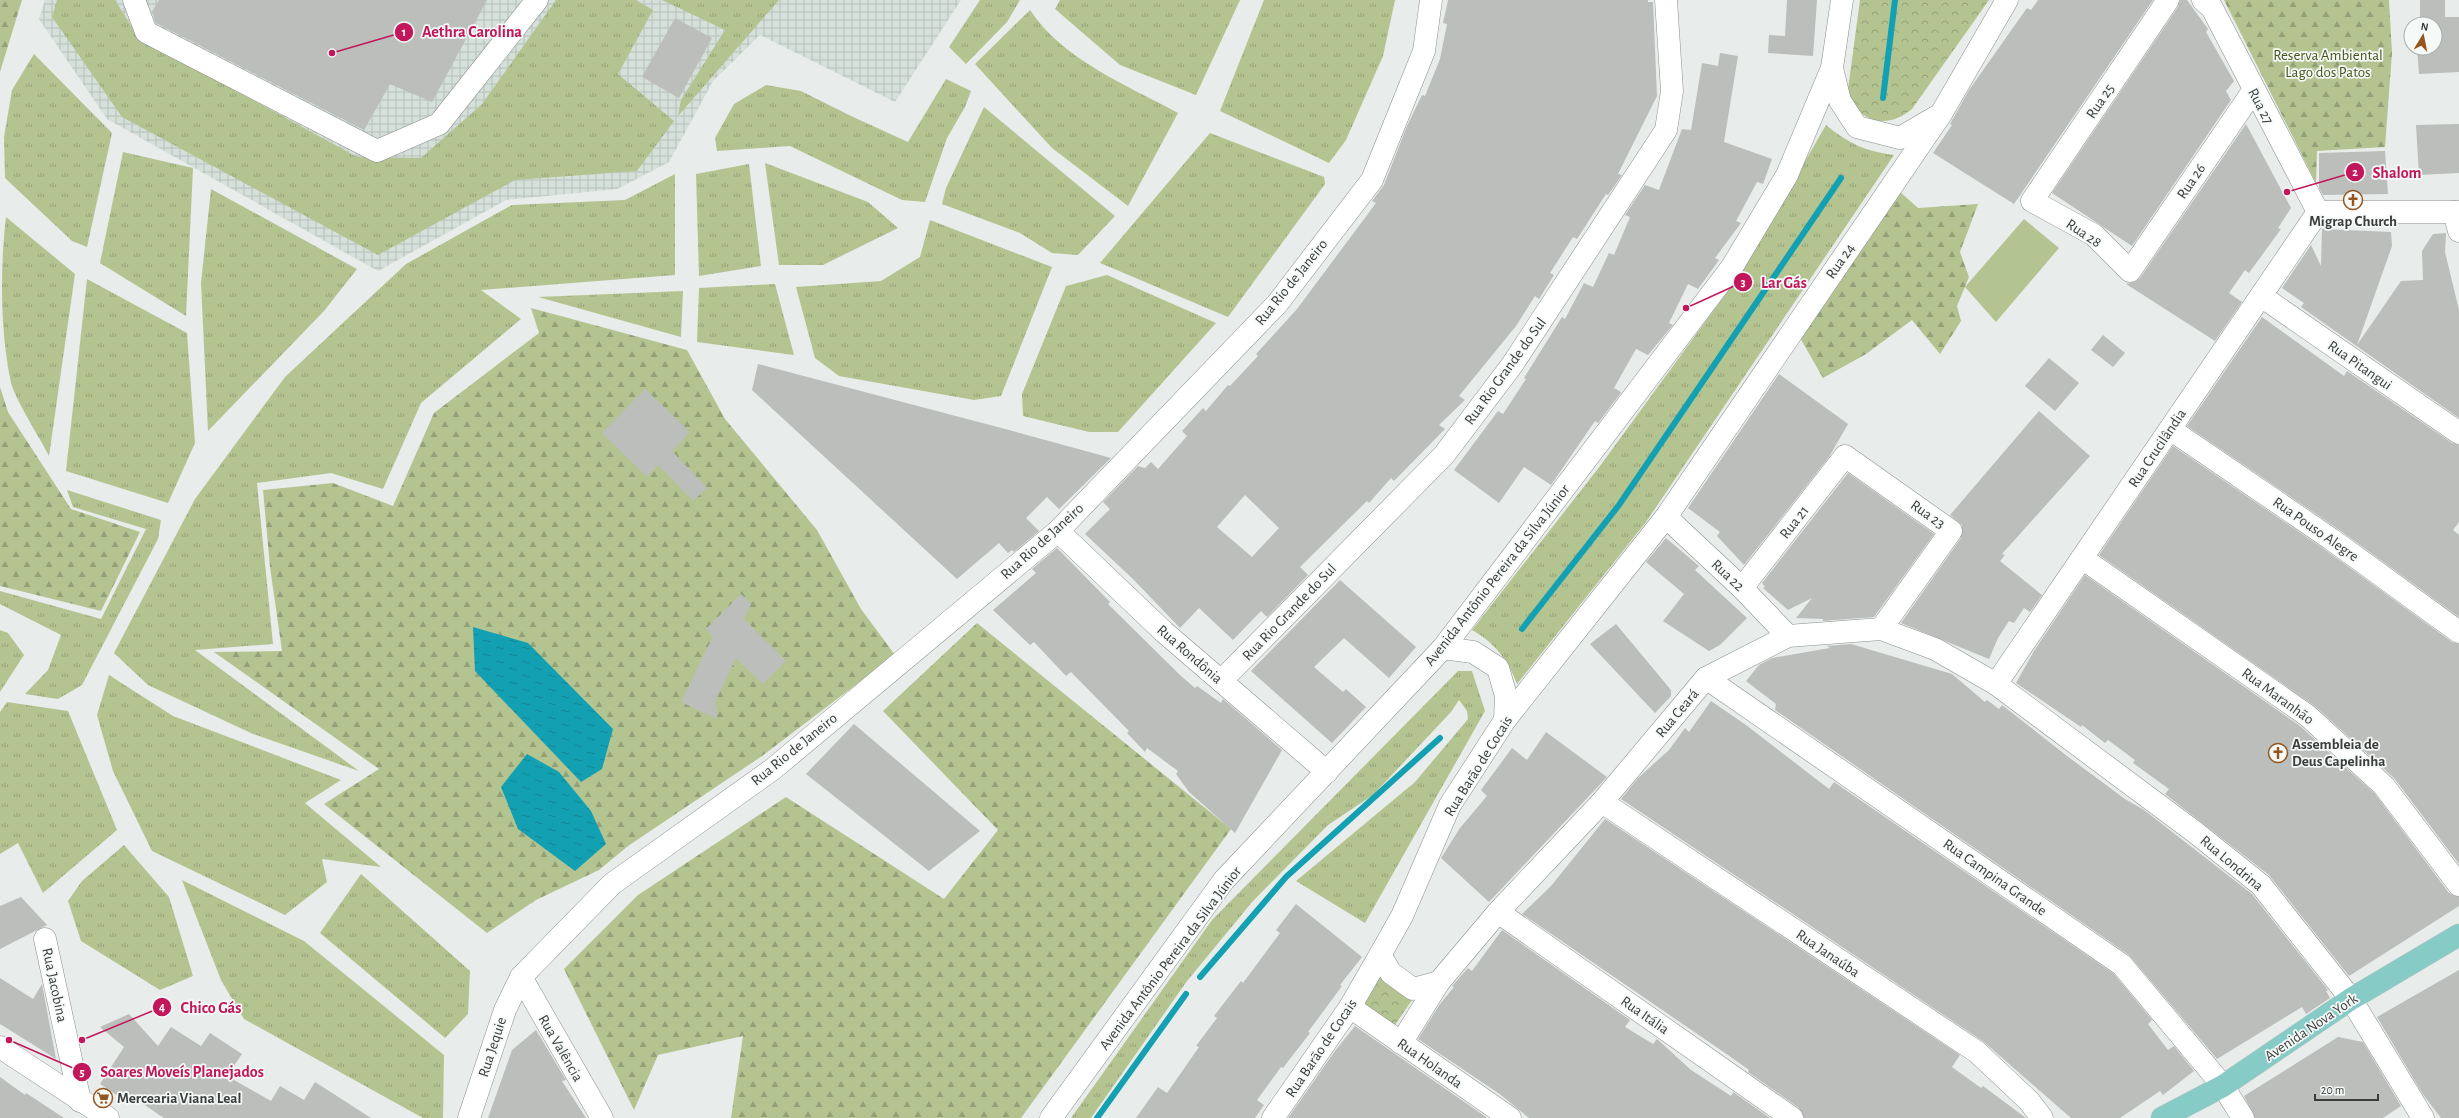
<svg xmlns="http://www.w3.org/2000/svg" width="2459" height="1118" viewBox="0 0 2459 1118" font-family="'Alegreya Sans',sans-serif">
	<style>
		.industrial { fill: url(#industrial-grid) }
		.grass { fill: url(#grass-tufts) }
		.forest { fill: url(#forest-firs) }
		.park { fill: url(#park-crowns) }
		.garden { fill: #b4c491 }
		.water { fill: url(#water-ripples) }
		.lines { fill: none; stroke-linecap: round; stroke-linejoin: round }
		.stream { stroke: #13a0b2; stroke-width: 6 }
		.building { fill: #bbbebb; fill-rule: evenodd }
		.minor-casing { stroke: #8b8f8d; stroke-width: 23 }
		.major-casing { stroke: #c8c9c8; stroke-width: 23 }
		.minor { stroke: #fff; stroke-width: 22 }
		.major { stroke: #86cbc5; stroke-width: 22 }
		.labels { text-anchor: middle; stroke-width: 3.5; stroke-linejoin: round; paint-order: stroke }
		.park-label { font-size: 15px; fill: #45541a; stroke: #f5f9f7 }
		.street-label { font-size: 15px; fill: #3b3d3c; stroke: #f5f9f7 }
		.poi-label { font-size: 15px; font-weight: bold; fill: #3b3d3c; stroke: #f5f9f7; text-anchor: start }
		.leader { fill: none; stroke: #c2185b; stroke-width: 1.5 }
		.callout-dot { fill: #c2185b; stroke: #f5f9f7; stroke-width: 1.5 }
		.mark-label { font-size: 12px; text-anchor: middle; font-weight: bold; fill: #fff }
		.callout-label { font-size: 16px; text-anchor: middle; font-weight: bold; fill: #c2185b; stroke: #f5f9f7; stroke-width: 3.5; stroke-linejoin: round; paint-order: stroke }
	</style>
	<defs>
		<pattern id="industrial-grid" width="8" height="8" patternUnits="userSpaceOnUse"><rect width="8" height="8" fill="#d5e0da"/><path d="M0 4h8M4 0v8" fill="none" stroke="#b8c1bc"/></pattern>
		<pattern id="grass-tufts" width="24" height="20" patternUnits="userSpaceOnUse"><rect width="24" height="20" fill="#b4c491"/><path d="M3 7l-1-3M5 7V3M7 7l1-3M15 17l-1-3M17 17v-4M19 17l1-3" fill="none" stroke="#94a078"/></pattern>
		<pattern id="forest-firs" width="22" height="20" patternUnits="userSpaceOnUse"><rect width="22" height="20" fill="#b4c491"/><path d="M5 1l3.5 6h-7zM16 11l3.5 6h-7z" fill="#94a078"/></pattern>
		<pattern id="park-crowns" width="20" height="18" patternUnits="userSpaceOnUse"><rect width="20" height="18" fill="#b4c491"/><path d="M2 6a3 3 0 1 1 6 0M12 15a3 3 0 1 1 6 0" fill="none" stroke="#94a078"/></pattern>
		<pattern id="water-ripples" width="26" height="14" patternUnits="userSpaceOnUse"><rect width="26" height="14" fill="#13a0b2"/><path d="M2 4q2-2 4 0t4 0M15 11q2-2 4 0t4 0" fill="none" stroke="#138492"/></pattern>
	</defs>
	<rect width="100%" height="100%" fill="#e8ecea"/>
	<!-- industrial -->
	<path class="industrial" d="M45,0H961L895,102L760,35L713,81L669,162L617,189L506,200L378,271L107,119L39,19Z"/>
	<!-- grass -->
	<g class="grass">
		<path d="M57,0H115L138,37L357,157L421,158L482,104L556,0H636L653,10L618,74L674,121L637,171L515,180L378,255L122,117L52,17Z"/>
		<path d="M662,0H779L678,116L681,100L725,30Z"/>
		<path d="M980,0H1020L1007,22L966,64L949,47Z"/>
		<path d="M1060,0H1240L1196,95L1120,65L1055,9Z"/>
		<path d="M1264,0H1395L1383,56L1346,140L1329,163L1220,111Z"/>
		<path d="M1030,10C1063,60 1127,85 1178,113L1128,206L1052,148L975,64Z"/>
		<path d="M34,54L112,133L87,247L72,241L5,178L4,137L12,90Z"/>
		<path d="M946,79L971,91L965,107L947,138L925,202L902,200L790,146L717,151L715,138L734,104L766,85L801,91L851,116L908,142Z"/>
		<path d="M984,107L1115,216L1078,255L1052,253L1020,233L942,204L946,188Z"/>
		<path d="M1826,125C1847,143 1867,152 1894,155L1646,522L1517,684C1508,660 1495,643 1472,630L1600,466L1738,277Z"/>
		<path d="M1210,133L1324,177L1325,184L1228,317L1100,263Z"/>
		<path d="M123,152L193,168L186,316L100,263Z"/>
		<path d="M765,163L868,202L898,228L823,265H779Z"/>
		<path d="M749,164L761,266L699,276L696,174Z"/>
		<path d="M675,174V275L481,290L521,319L421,403L383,489L331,473L257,483L273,644L195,650L359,771L253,734L148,685L114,653L195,499L285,377L406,264L512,205L625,200Z"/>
		<path d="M211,189L357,269L324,311L208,431L201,283Z"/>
		<path d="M6,217L75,274L49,456C39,436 17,403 11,383C0,330 0,270 6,217Z"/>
		<path d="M930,220L1052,267L1001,396L974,400L839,376L815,358L796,287L881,281L920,257Z"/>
		<path d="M1107,275L1216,323L1118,432H1089L1023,416L1022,394L1066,286Z"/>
		<path d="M87,279L187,333L195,443L168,503L66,471Z"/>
		<path d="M775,284L794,355L697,342L699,288Z"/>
		<path d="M683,291L681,337L538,297Z"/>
		<path d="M67,490L161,520L158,539L82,685L58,699L25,694L48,670L61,635L0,604V591L101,619L146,529L73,507Z"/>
		<path d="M0,630L8,633L24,655L0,692Z"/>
		<path d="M1458,671H1472L1485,711L1365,923L1296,881L1415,782L1468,719L1467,711L1459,700L1451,712L1373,795L1328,825L1253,901L1187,981L1091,1118H1071L1212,920Z"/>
		<path d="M109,675L173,716L341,780L305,803L381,867L322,859L327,882L285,915L152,851L113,771L97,715Z"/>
		<path d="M7,702L68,711L117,830L43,893L18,843L0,854V712Z"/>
		<path d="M124,845L169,897L193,976L160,990L81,941L68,901L82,881Z"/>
		<path d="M361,874L470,971L468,1014L445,1038L320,933Z"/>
		<path d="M182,880L304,941L444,1055L443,1118H423L244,1019L221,980Z"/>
	</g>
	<!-- forest -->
	<g class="forest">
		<path d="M0,0H22L0,72Z"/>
		<path d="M2224,0H2389L2392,53L2385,147L2317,151L2316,183Z"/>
		<path d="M1899,191L1918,208L1978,204L1960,252L1969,277L1957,306L1961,321L1940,354L1912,320L1866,354L1823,378L1799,336Z"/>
		<path d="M531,308L687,350L725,419L817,530L861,609L895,655L762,756L628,846L599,870L536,900L487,933L324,804L379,769L214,652L282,651L270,567L263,490L333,483L393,506L434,413L539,333Z"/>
		<path d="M0,387L8,412L71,509L140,532L101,611L0,586Z"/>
		<path d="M977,623L1231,829L1021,1118H731L743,1036L658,1055L634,1110L564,969L638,895L786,797L944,899L998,830L883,711Z"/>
	</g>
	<!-- park -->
	<g class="park">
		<path d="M1860,0H1989L1912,109C1886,131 1856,122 1848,89Z"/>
		<path d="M1379,975L1414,997L1395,1025L1361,1003Z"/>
	</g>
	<!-- garden -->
	<path class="garden" d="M2024,219L2059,248L1996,322L1965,287Z"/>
	<!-- water -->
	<g class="water">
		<path d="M473,627L528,643L613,729L602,769L581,782L475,671Z"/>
		<path d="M527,754L559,772L591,811L606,844L575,871L518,829L501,787Z"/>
	</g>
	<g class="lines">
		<!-- stream -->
		<g class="stream">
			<path d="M1883,98L1895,0"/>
			<path d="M1522,629L1619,505L1841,178"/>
			<path d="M1200,977L1286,877L1440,738"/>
			<path d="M1097,1118L1186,994"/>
		</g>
	</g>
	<!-- building -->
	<g class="building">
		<path d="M159,0H487L432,102L390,84L364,130L156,23L152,12Z"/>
		<path d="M1448,0H1648V2H1653L1657,96L1618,174L1622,175L1608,195L1606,194L1577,239L1573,237L1550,273L1554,275L1539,299L1535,296L1516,326L1459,396L1465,400L1439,425L1445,429L1394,481L1391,478L1369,503L1367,501L1300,567L1308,575L1267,617L1261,611L1233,640L1199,608L1180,628L1134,580L1085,534L1110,509L1103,502L1138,466L1145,468L1151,462L1158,469L1187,436L1182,431L1203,408L1206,411L1228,385L1230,386L1258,356L1256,354L1297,309L1376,203L1372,201L1384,185L1407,126L1422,95L1425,96L1440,59L1447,24L1443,23ZM1245,495L1279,528L1252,557L1217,527Z"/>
		<path d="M1787,0H1817L1813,56L1768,53L1769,35L1785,36Z"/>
		<path d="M2038,0H2153L2014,204L1933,153L1952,125L1950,124L1969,90L2027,8L2031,10Z"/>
		<path d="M2180,0H2187L2208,29L2206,32L2234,81L2226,91L2231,100L2132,246L2052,193L2178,7Z"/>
		<path d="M2420,0H2445V17H2459V72L2419,74L2417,48H2435V24H2416V18H2420Z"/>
		<path d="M675,18L712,38L679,98L642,77Z"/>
		<path d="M1720,53L1738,56L1724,142L1772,159L1763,184L1757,182L1736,221L1741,223L1715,258L1719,260L1698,289L1688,284L1669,323L1673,325L1667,332L1648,355L1636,349L1614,388L1621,392L1620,394L1598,423L1595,421L1551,485L1524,467L1499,503L1454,470L1498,411L1503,414L1526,379L1524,378L1562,317L1565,319L1584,283L1593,287L1609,253L1614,255L1630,217L1625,215L1645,185L1659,190L1682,129L1691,130L1702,63L1718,66Z"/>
		<path d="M2246,124L2291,208L2278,228L2281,229L2249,273L2245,270L2229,293L2242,302L2215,341L2126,284L2135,282L2140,278Z"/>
		<path d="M2459,124V173L2419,175L2416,125Z"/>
		<path d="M2385,151L2388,194L2323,195L2319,188V153Z"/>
		<path d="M2322,229L2391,232L2392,246L2357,345L2401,281L2423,280L2422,251L2433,234L2446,233L2445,252L2459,310V418L2301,307L2304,303L2282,288L2311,245L2321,266Z"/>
		<path d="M2262,317L2344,376L2347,371L2452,443L2459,445V522L2453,530L2459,535V617L2338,529L2187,426Z"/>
		<path d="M2103,335L2125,353L2113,367L2091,350Z"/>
		<path d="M2049,358L2079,383L2055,411L2025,386Z"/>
		<path d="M758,364L1009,430L1111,458L1059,509L1047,497L1026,518L1039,531L1014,552L1012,550L1008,553L999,543L957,579L752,390Z"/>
		<path d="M1779,374L1848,424L1829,457L1744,565L1717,536L1720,532L1688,508Z"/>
		<path d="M645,389L690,432L672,451L707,488L693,501L658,465L647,477L602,433Z"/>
		<path d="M2039,411L2090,456L2002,554L2005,555L2000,561L2042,595L2030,612L2024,608L2014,623L2009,621L1998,638L1989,659L1901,623L1961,538L1962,525L1950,515Z"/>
		<path d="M2173,446L2324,549L2452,642L2459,644V864L2394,778L2316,707L2099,555Z"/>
		<path d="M1848,473L1934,534L1874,617L1823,621V619L1796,618L1812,598L1788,610L1763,588L1765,587L1762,583Z"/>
		<path d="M1666,538L1699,566L1695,570L1747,618L1720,645L1709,651L1663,621L1684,594L1646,562Z"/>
		<path d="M1057,548L1110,602L1108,604L1180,675L1195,688L1197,686L1221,703L1223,699L1282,750L1235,833L1189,792L1176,774L1178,771L1147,748L1145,752L1127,733L1129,731L1071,672L1066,676L1034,642L1030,645L993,610L1036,573L1032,569Z"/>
		<path d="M2085,575L2300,726L2375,794L2449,893L2459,897V906L2349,976L2269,875L2165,794L2169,789L2133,763L2135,760L2108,740L2105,743L2082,725L2081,727L2016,683L2034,651Z"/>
		<path d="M1340,580L1416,647L1389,678L1344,638L1314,667L1343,692L1346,689L1366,707L1332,743L1251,671Z"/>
		<path d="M741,594L751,604L744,619L786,661L763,684L736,658L716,700L717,719L681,702L713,636L706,629Z"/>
		<path d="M1616,624L1671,690V696L1655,713L1590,644Z"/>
		<path d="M1851,644L1952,674L1985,702L1987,700L1999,709L2002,705L2067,756L2125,799L2144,810L2252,894L2328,990L2326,991L2330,998L2306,1014L2302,1007L2217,1059L2129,955L1775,710L1776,704L1746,681L1759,665L1772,658L1830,648L1827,646Z"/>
		<path d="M1711,701L1746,725L1829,789L1834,782L2114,974L2152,1020L2148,1024L2168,1050L2174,1046L2194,1071L2163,1095L2160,1091L2120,1118H2071L1984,1042L1621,799L1638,778L1669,750L1685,728L1689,732Z"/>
		<path d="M854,724L980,831L929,871L806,774Z"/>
		<path d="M1546,732L1607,777L1489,902L1441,858L1460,828L1487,796L1481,790L1512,748L1527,760Z"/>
		<path d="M1605,819L1960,1055L1952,1067L1981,1088L1983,1086L2026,1118H1804L1799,1108L1748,1072L1749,1070L1728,1055L1522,914L1551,886Z"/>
		<path d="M21,897L47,925L0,949V906Z"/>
		<path d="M1296,904L1362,957L1340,985L1342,986L1308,1032L1310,1033L1283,1068L1281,1067L1257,1100L1264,1105L1255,1118H1136L1158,1087L1167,1093L1199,1047L1196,1046L1217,1018L1214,1016L1241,981L1243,983L1280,933L1276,930Z"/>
		<path d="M1502,930L1630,1020L1625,1027L1653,1044L1657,1039L1691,1070L1731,1096L1733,1092L1770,1118H1529L1501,1095L1418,1039L1440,1004L1454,987L1452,986L1468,968L1472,971Z"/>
		<path d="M2459,970V1118H2441L2422,1093L2377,1017Z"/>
		<path d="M0,978L33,999L42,984L56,1059L0,1024Z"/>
		<path d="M129,1014L158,1046L171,1027L201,1046L210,1033L242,1054L227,1076L271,1101L280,1086L304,1100L315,1082L371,1118H164L125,1092L121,1098L100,1084L124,1047L100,1027Z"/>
		<path d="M1355,1026L1486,1117V1118H1288L1335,1051Z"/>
		<path d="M536,1030L566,1080L562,1081L586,1118H488L512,1050Z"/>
		<path d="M2338,1037L2363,1042L2401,1106L2383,1118H2255L2244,1096Z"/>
		<path d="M0,1077L25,1095L26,1093L64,1118H0Z"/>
	</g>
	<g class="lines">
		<defs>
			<g id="minor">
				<path d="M134,0L146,32L377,151L439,124L537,0"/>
				<path d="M2168,0L2032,201L2094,235L2130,271L2253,91"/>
				<path d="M2203,0L2212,8L2318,212"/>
				<path d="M1832,68L1840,101L1857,127L1900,138L1936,117"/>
				<path d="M2318,212H2459"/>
				<path d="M2454,212L2459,231"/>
				<path d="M2261,296L2459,433"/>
				<path d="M2170,429L2331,539L2459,632"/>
				<path d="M1666,517L1742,588L1788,636"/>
				<path d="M1058,531L1164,632L1327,772"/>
				<path d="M2082,558L2308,716L2384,786L2459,885"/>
				<path d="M1742,588L1845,456L1951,531L1881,629"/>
				<path d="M1443,648L1473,652L1498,668L1506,696L1505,720"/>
				<path d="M1706,678L2122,965L2223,1086L2243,1118"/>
				<path d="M1221,681L1444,455L1512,365L1666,130L1672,91L1666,0"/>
				<path d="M1996,684L2318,212"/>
				<path d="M1602,802L1977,1052L2029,1101L2042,1118"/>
				<path d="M1498,912L1792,1118"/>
				<path d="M45,939L80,1101"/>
				<path d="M1380,955L1391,973L1413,989L1439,982"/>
				<path d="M521,977L602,1118"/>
				<path d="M1350,1007L1510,1118"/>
				<path d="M1401,1043L1439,982L1498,912L1602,802L1706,678L1788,636L1881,629L1935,649L1996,684L2196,833L2261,885L2351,999L2423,1118"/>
				<path d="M0,1047L108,1118"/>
				<path d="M469,1118L505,1010L521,977L612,884L773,769L1058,531L1277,304L1372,180L1424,51L1431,0"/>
				<path d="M1051,1118L1224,880L1443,648L1732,267L1787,175L1832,68L1842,0"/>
				<path d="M1273,1118L1350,1007L1380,955L1402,916L1450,805L1505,720L1666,517L1941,114L2007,0"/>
			</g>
			<path id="major" d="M2162,1118L2223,1086L2351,999L2459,935"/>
		</defs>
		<!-- minor casing -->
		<use href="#minor" class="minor-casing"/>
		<!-- major casing -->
		<use href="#major" class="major-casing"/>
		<!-- minor -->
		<use href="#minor" class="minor"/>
		<!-- major -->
		<use href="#major" class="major"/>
	</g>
	<!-- icons -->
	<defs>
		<symbol id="church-ring" viewBox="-11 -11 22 22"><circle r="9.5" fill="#f5f9f7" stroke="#95551e" stroke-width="1.5"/><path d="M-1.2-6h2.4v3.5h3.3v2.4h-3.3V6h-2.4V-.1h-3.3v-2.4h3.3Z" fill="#95551e"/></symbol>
		<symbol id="supermarket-ring" viewBox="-11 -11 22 22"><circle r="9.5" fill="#f5f9f7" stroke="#95551e" stroke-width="1.5"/><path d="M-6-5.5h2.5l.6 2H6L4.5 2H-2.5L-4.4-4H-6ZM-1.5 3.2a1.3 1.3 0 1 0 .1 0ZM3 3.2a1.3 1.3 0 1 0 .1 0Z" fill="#95551e"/></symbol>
	</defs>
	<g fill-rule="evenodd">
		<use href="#church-ring" x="2342" y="189" width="22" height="22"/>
		<use href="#church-ring" x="2267" y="742" width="22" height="22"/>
		<use href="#supermarket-ring" x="92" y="1087" width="22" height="22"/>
	</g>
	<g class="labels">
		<!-- park labels -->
		<g class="park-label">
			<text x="2328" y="60">Reserva Ambiental<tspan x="2328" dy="17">Lago dos Patos</tspan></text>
		</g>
		<!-- street labels -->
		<g class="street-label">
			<text transform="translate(2100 101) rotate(-56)" y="5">Rua 25</text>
			<text transform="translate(2261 106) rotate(62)" y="5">Rua 27</text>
			<text transform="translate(2191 181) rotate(-56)" y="5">Rua 26</text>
			<text transform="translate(2084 233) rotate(34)" y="5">Rua 28</text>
			<text transform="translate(1840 261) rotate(-55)" y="5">Rua 24</text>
			<text transform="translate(1291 282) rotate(-51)" y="5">Rua Rio de Janeiro</text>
			<text transform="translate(2360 365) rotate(35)" y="5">Rua Pitangui</text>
			<text transform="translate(1505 371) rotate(-54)" y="5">Rua Rio Grande do Sul</text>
			<text transform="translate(2157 448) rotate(-56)" y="5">Rua Crucilândia</text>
			<text transform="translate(1928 514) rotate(35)" y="5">Rua 23</text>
			<text transform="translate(1794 522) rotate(-52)" y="5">Rua 21</text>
			<text transform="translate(2316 529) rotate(35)" y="5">Rua Pouso Alegre</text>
			<text transform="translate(1042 541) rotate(-42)" y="5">Rua Rio de Janeiro</text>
			<text transform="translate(1497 575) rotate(-52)" y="5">Avenida Antônio Pereira da Silva Júnior</text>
			<text transform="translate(1728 575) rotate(43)" y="5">Rua 22</text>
			<text transform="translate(1289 612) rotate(-46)" y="5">Rua Rio Grande do Sul</text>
			<text transform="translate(1190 654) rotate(41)" y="5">Rua Rondônia</text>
			<text transform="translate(2278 696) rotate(36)" y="5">Rua Maranhão</text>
			<text transform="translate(1677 713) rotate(-50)" y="5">Rua Ceará</text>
			<text transform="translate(794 749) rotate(-39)" y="5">Rua Rio de Janeiro</text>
			<text transform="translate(1478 766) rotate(-58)" y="5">Rua Barão de Cocais</text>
			<text transform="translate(2232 863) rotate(40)" y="5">Rua Londrina</text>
			<text transform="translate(1995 877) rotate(35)" y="5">Rua Campina Grande</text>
			<text transform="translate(1828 953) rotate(34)" y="5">Rua Janaúba</text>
			<text transform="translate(1170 958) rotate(-53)" y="5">Avenida Antônio Pereira da Silva Júnior</text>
			<text transform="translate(55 985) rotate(78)" y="5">Rua Jacobina</text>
			<text transform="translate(1645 1015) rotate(35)" y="5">Rua Itália</text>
			<text transform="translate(2311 1027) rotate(-34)" y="5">Avenida Nova York</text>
			<text transform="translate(492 1047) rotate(-72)" y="5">Rua Jequie</text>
			<text transform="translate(561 1048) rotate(60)" y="5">Rua Valência</text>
			<text transform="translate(1321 1048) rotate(-56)" y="5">Rua Barão de Cocais</text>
			<text transform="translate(1430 1063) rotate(35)" y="5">Rua Holanda</text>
		</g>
		<!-- poi labels -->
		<g class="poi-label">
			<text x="2353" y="226" text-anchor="middle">Migrap Church</text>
			<text x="2292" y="749">Assembleia de<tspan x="2292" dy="17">Deus Capelinha</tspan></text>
			<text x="117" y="1103">Mercearia Viana Leal</text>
		</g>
	</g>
	<!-- callouts -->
	<path class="leader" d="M332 53L404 32M2287 192L2355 172M1686 308L1743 282M82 1040L162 1007M9 1040L82 1072"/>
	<g class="callout-dot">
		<circle cx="332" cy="53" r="4"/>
		<circle cx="2287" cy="192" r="4"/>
		<circle cx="1686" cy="308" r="4"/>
		<circle cx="82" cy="1040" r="4"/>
		<circle cx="9" cy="1040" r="4"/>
		<circle cx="404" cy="32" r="10"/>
		<circle cx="2355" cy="172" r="10"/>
		<circle cx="1743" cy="282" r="10"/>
		<circle cx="162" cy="1007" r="10"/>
		<circle cx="82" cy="1072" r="10"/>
	</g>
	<g class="mark-label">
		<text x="404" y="36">1</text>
		<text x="2355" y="176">2</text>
		<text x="1743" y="286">3</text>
		<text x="162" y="1011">4</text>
		<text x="82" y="1076">5</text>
	</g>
	<g class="callout-label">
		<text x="472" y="37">Aethra Carolina</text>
		<text x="2397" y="178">Shalom</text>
		<text x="1784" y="288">Lar Gás</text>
		<text x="211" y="1013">Chico Gás</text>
		<text x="182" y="1077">Soares Moveís Planejados</text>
	</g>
	<!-- north arrow -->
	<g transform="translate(2423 36) rotate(10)"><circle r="19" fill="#f5f9f7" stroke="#abaeac"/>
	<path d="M0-3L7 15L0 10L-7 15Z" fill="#95551e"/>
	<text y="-6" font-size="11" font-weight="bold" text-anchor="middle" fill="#3b3d3c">N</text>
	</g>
	<!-- scale -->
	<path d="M2315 1094v6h63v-6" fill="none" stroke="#3b3d3c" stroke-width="2"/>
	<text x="2321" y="1094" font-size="12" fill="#3b3d3c" stroke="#f5f9f7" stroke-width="3" paint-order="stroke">20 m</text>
</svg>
